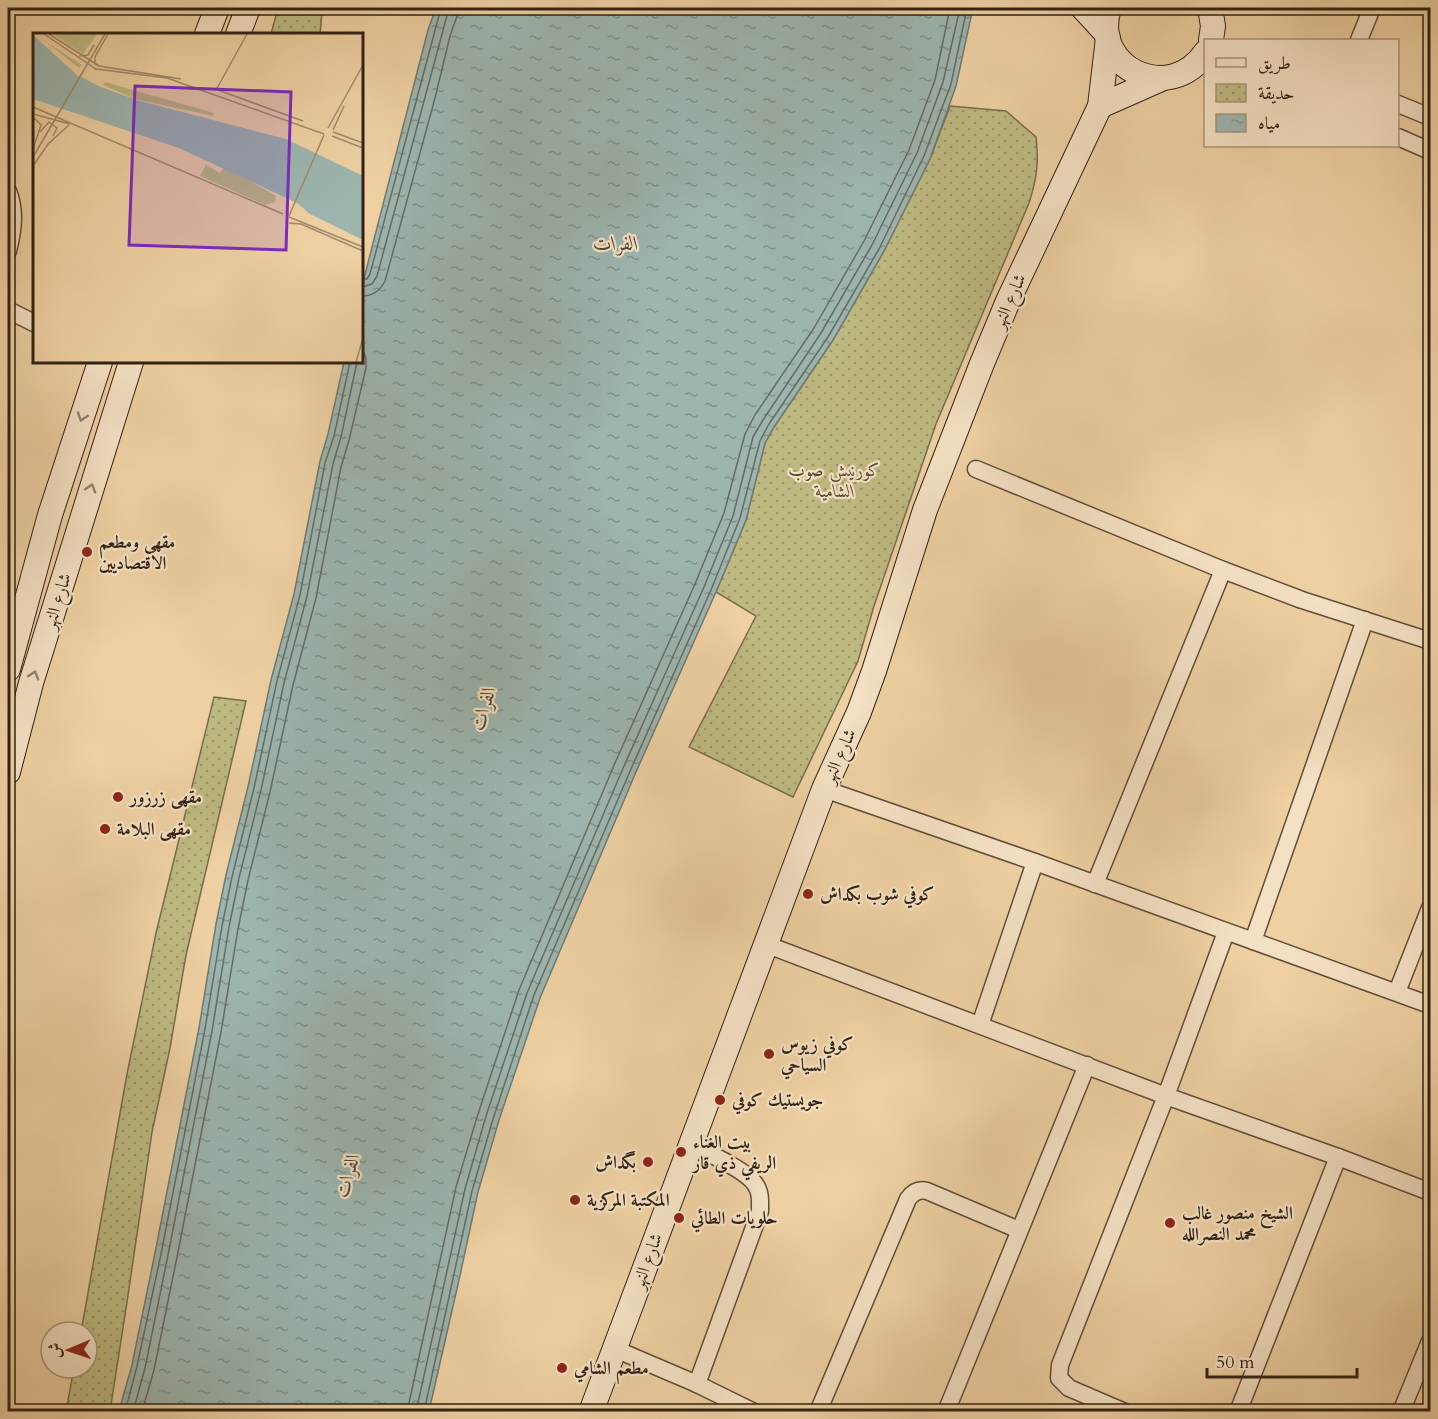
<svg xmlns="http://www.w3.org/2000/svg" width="1438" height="1419" viewBox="0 0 1438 1419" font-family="Cardo,Amiri,serif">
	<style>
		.park { fill: url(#park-dots); stroke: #786e4b; stroke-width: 1.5 }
		.water { fill: url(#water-ripples); stroke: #717a71; stroke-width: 1.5 }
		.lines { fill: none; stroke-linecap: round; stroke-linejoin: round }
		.shore { stroke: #666c62; stroke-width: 1.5 }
		.street-casing { stroke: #604e38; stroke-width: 19 }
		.secondary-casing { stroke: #312215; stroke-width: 26 }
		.street { stroke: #f4e0c3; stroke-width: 16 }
		.secondary { stroke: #f4e0c3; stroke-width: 24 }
		.oneway { stroke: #92816c }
		.poi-dot { fill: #8f2418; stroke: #f4e0c3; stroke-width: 2 }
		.labels { text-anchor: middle; stroke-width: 4.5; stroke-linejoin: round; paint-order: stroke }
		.street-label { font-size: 18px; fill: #312215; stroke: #f4e0c3 }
		.park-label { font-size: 18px; font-style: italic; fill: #544830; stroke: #f4e0c3 }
		.poi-label { font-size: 18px; font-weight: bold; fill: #312215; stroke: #f4e0c3; text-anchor: start }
		.water-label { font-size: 20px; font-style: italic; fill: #4c473c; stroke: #f4e0c3 }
		.inset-road { fill: none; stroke: #a28a6a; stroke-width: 1.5 }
		.view { fill: #7b2cbf; fill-opacity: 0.15; stroke: #7b2cbf; stroke-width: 3 }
		.inset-edge { fill: none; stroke: #312215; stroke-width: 3 }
	</style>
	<defs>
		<pattern id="park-dots" width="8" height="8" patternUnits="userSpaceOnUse" patternTransform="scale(1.5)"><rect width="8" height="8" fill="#beb981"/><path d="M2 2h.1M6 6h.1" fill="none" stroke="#9b9668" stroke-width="1.8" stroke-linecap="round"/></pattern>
		<pattern id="water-ripples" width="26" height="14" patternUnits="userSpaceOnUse" patternTransform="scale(1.5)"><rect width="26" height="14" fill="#9cb5af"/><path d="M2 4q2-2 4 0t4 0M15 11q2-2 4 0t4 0" fill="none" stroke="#80938d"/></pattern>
	</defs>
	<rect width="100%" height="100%" fill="#eed0a3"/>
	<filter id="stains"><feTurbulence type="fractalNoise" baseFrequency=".00333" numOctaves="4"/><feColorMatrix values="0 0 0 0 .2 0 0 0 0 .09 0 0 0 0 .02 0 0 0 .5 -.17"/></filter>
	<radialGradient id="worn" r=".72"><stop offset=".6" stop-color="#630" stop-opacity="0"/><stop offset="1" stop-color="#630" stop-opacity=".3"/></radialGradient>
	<!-- park -->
	<g class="park">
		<path d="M278,8H313L322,13L320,34H271Z"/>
		<path d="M950,106L1006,111L1036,137C1039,163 1037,178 1029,203L936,424L874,606L858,661L793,797L689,747L756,616L716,592L746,520L765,443L774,427L833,340L884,251L930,159Z"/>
		<path d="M214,697L246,701L186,955L170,1048L152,1132L127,1302L110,1411H66L74,1368H87V1332H81L127,1074L156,933Z"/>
	</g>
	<!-- water -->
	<path class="water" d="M436,8H973L956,86L930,159L884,251L833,340L774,427L765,443L746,520L716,592L636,772L540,998L499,1120L478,1192L459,1280L429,1411H119L132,1365L155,1253L199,1028L216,924L226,875L248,787L271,680L294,594L320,461L328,434L344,362H362V286L428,30Z"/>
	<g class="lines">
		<!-- shore -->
		<g class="shore">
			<path d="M362,279H367L370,274L441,8"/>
			<path d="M362,287L372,284L377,276L449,8"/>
			<path d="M362,296C373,296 380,291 385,281L435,98L450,36L457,16L458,8"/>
			<path d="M125,1412L137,1366L161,1254L205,1029L222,926L232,877L254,788L277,681L300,595L325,463L334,436L350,362"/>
			<path d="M133,1412L145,1368L168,1255L212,1031L229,927L239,878L261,790L284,683L307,596L333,464L341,437L357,362"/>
			<path d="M142,1412L154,1370L177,1257L221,1032L238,929L248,880L270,792L293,685L316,598L341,467L349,440L366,368V358L362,348"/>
			<path d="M407,1412L456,1187L478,1114L519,990L615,763L695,584L724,513L745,434L755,415L814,328L864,241L909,150L935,80L950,8"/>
			<path d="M416,1412L465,1189L486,1116L527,993L624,766L704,587L733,516L753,437L763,420L821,333L872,245L917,153L943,82L960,8"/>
			<path d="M424,1412L472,1191L493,1119L534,995L631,769L711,590L740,518L760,441L769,424L828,337L879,249L924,156L951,84L967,8"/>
		</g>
		<defs>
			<g id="street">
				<path d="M1359,40L1372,8"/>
				<path d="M1398,104L1430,117"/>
				<path d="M1398,137L1430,151"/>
				<path d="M8,191C16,211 13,231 8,251"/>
				<path d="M8,310L34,323"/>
				<path d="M976,469L1223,570L1302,600L1430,641"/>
				<path d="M824,789L1035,862L1430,1005"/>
				<path d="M1095,884L1223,570"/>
				<path d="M1253,941L1365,620"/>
				<path d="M765,944L1166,1096L1338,1157L1430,1192"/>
				<path d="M1397,992L1430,908"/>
				<path d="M980,1025L1035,862"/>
				<path d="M690,1144C706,1152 746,1170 755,1184C761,1192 760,1201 760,1211L697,1384"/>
				<path d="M615,1349L697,1384L754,1412"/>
				<path d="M818,1412L908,1199C913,1192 919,1189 927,1191L1019,1230"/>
				<path d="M946,1412L1087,1065"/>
				<path d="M1125,1412L1069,1388L1059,1378L1060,1365L1166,1096L1226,932"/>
				<path d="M1238,1412L1338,1157"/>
				<path d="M1401,1412L1430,1341"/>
			</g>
			<g id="secondary">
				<path d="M1083,8L1106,33"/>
				<path d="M1109,8C1090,68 1170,106 1206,52"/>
				<path d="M1210,8L1213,26L1211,40"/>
				<path d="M207,34L217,8"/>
				<path d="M238,34L248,8"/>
				<path d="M1100,106L1161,79"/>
				<path d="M8,669L50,515L100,362"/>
				<path d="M8,772L31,683L131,362"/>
				<path d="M591,1412L824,789L859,712L874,671L925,510L981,366L1008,301L1100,106L1108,38"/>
			</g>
		</defs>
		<!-- street casing -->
		<use href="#street" class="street-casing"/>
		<!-- secondary casing -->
		<use href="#secondary" class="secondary-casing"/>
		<!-- street -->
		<use href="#street" class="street"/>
		<!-- secondary -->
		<use href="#secondary" class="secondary"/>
	</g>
	<!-- one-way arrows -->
	<defs><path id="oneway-chevron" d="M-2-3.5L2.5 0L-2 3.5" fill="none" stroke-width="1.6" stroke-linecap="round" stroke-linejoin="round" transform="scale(1.5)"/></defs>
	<g class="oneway">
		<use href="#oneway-chevron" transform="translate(82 417) rotate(108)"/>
		<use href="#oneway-chevron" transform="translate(91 488) rotate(-73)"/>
		<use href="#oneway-chevron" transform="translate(34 675) rotate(-73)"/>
	</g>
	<!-- markers -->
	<g class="poi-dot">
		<circle cx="87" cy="552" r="6"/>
		<circle cx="118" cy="797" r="6"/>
		<circle cx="105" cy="829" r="6"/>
		<circle cx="808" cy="894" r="6"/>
		<circle cx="769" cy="1054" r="6"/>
		<circle cx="720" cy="1100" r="6"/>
		<circle cx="681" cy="1152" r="6"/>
		<circle cx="648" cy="1162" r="6"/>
		<circle cx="575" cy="1200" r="6"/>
		<circle cx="679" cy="1218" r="6"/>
		<circle cx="1170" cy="1223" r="6"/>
		<circle cx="562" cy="1368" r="6"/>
	</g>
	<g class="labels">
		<!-- street labels -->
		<g class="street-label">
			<text transform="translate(1009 301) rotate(-66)" y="6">شارع النهر</text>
			<text transform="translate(57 601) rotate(-73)" y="6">شارع النهر</text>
			<text transform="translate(839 756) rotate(-66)" y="6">شارع النهر</text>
			<text transform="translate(647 1261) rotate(-70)" y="6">شارع النهر</text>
		</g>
		<!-- park labels -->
		<g class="park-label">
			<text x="835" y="476">كورنيش صوب<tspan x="835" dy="21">الشامية</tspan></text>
		</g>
		<!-- poi labels -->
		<g class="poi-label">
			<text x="99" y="548">مقهى ومطعم<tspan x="99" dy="21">الاقتصاديين</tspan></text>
			<text x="130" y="803">مقهى زرزور</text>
			<text x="117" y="835">مقهى البلامة</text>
			<text x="820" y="900">كوفي شوب بكداش</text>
			<text x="781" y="1050">كوفي زيوس<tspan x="781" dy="21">السياحي</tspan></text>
			<text x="732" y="1106">جويستيك كوفي</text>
			<text x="693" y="1148">بيت الغناء<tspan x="693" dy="21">الريفي ذي قار</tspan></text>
			<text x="636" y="1168" text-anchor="end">بگداش</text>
			<text x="587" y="1206">المكتبة المركزية</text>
			<text x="1182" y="1219">الشيخ منصور غالب<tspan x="1182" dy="21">محمد النصرالله</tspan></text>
			<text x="691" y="1224">حلويات الطائي</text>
			<text x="574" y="1374">مطعم الشامي</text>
		</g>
		<!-- water labels -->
		<g class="water-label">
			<text x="616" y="250">الفرات</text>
			<text transform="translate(483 708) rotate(-74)" y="7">الفرات</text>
			<text transform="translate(347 1175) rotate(-74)" y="7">الفرات</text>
		</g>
	</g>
	<!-- overview -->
	<g transform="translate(33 33)">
		<rect width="330" height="330" fill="#eed0a3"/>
		<path d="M1,1L49,32L46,35L12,8ZM72,49L181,80L180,83L102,66L70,52ZM173,132L187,140L190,135L206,142L243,163L242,169L232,172L167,143Z" fill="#beb981"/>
		<path d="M20,1H64L50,21Z" fill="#beb981"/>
		<path d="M0,2L44,42L68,54L107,68L253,106L330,143V207L277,181L264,170L146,115L0,66Z" fill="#9cb5af"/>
		<path class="inset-road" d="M11,1L63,36L134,45L291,101M16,1L66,33L148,46M46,23L55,22L61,12M62,32V24L75,1M183,57L214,1M185,57L270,88M0,74L250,181M0,81L37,91M0,84L8,92L0,116M295,95L330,32M300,97L311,73M7,99L16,89L24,95L20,103M300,99L330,110M299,103L330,115M0,124L72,1M0,133L15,111L36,92M256,183L291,102M256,184L330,214M256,190L268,191L330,218M323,329L330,305"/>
		<path class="view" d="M102,53L258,59L253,217L96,212Z"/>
		<rect width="330" height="330" class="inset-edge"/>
	</g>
	<!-- margin -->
	<rect width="1438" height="1419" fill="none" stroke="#eed0a3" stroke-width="30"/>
	<rect x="9" y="9" width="1420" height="1401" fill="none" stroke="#312215" stroke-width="3"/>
	<rect x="15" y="15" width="1408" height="1389" fill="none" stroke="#312215" stroke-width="1.5"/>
	<!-- legend -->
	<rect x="1204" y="39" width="195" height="108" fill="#f4e0c3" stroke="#a6947d" stroke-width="1.5"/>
	<rect x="1216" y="58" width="30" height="9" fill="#f4e0c3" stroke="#a6947d" stroke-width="1.5"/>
	<text x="1258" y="69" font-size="18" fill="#312215">طريق</text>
	<rect x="1216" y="84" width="30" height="18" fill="url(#park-dots)" stroke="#a6947d" stroke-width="1.5"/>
	<text x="1258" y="99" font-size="18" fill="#312215">حديقة</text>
	<rect x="1216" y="114" width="30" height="18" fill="url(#water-ripples)" stroke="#a6947d" stroke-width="1.5"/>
	<text x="1258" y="129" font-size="18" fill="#312215">مياه</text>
	<!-- north arrow -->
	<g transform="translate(69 1350) rotate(268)"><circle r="28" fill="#f4e0c3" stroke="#a6947d" stroke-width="1.5"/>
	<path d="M0-4.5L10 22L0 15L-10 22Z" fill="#8f2418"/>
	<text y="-9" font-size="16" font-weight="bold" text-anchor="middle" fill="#312215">ش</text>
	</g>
	<!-- scale -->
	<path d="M1207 1368v9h150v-9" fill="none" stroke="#312215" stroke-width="3"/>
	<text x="1216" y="1368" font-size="18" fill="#312215" stroke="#f4e0c3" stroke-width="4.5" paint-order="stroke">50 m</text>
	<rect width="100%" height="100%" filter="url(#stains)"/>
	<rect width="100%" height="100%" fill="url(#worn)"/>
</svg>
